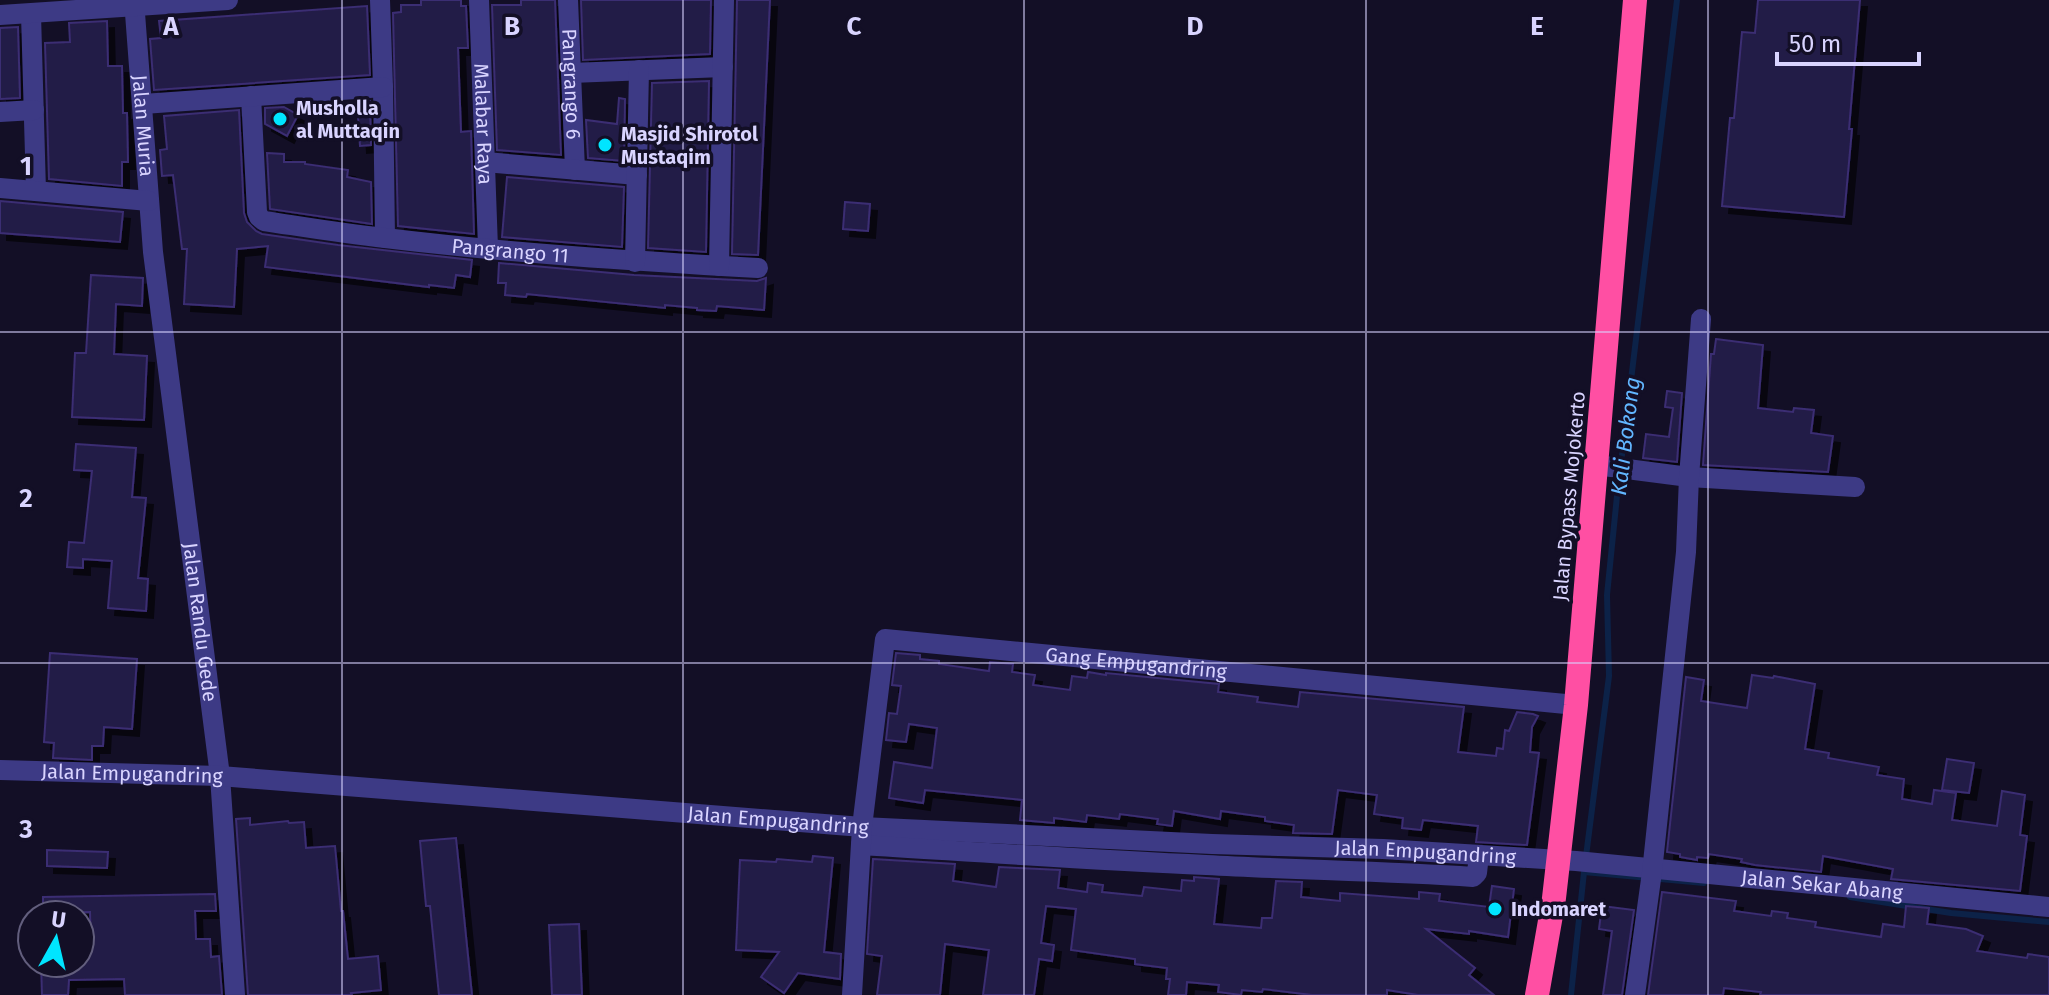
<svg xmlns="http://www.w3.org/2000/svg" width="2049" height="995" viewBox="0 0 2049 995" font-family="'Fira Sans',sans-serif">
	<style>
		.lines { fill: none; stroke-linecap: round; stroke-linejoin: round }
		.stream { stroke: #0c2248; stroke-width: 6 }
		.building { fill: #241b47; stroke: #3b2d73; stroke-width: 2; filter: url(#shadow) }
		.minor { stroke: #3d3a85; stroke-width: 20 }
		.highway { stroke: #ff4fa3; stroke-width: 24 }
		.grid { fill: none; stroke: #d9d4ff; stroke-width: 2; stroke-opacity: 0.55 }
		.poi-dot { fill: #00e5ff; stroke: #130f26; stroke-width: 3 }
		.labels { text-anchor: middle; stroke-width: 7; stroke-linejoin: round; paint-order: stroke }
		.street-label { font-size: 20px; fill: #d9d4ff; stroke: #130f26 }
		.poi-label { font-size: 20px; font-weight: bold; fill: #d9d4ff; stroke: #130f26; text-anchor: start }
		.water-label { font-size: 22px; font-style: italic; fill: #62b6ff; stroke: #130f26 }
		.grid-label { font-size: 26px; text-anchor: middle; font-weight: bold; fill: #d9d4ff; stroke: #130f26; stroke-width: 7; stroke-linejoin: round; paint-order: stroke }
	</style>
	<defs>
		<filter id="shadow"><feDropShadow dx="7" dy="7" stdDeviation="0" flood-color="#0009"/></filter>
	</defs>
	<rect width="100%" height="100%" fill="#130f26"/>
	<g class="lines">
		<!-- stream -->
		<g class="stream">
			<path d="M1584,872L1704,883"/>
			<path d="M1850,897L1951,913L2049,922"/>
			<path d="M1571,995L1584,872L1609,676L1607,595L1617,496L1677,0"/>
		</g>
	</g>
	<!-- building -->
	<g class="building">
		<path d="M421,0H461V6H466L468,48H458L461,132L471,131L474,234L398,226L393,13L401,12V5H421Z"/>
		<path d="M521,0H555L561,155L497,150L492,5H521Z"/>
		<path d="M581,0H711L710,54L583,60Z"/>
		<path d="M737,0H770L758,255L732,254Z"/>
		<path d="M1758,0H1860L1849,129H1852L1844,217L1722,206L1730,118H1734L1742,32L1755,33Z"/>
		<path d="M367,6L370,75L154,90L150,39L161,38L159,21Z"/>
		<path d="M107,21L108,66H122L123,113H127L128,162H122V186L49,179L45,43L70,42L69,23Z"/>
		<path d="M18,27L20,98L0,99V28Z"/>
		<path d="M709,81L706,252L648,248L652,83Z"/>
		<path d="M619,98L625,99L624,161L588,158L586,120L617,124Z"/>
		<path d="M370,101L371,145L360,146L357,102Z"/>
		<path d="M284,107L298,115L287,136L265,124V108Z"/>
		<path d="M239,110L244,213L247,222L256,231L262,234L338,245L472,260L470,277L456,275L454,288L429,285V287L265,267L268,246L237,249L234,307L184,304L187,249H182L173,175L162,176L160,150L167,149L164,116Z"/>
		<path d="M267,153L284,154V162H305V164L348,170L347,177L371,182L372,224L270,209Z"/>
		<path d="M507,177L624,187L622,247L502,237Z"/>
		<path d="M0,201L123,212L120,242L0,233Z"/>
		<path d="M845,202L870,204L868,231L843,229Z"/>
		<path d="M499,263L634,275L757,281L766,278L764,310L717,306L716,311L697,310V308L665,305V308L527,294L526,297L505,295L506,283H498Z"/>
		<path d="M91,275L143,278L142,306L116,304L114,354L147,356L144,420L72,417L75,353H86Z"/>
		<path d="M1716,339L1763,345L1758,408L1793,412L1794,408L1814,410L1811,433L1833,436L1828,472L1703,465L1711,354H1714Z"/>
		<path d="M1667,391L1682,393L1677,462L1643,458L1646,434L1669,437L1673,408L1665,407Z"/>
		<path d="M76,444L136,448L132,497L146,498L138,578L148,579L146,611L108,608L112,561L83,559V568L67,567L69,542L84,543L92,471L74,470Z"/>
		<path d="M50,653L137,659L132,729L104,727L103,746H92V760L53,758L54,743L44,742Z"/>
		<path d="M896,653L920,655V659L939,661V664L989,671L990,662L1013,664L1012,672L1035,675L1033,685L1070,690L1072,676L1087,678L1088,672L1106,675V673L1219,684L1218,692L1258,697L1257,702L1298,707L1300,692L1464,707L1458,752L1496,756L1497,748L1503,749L1505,730L1509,731L1517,712L1533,714L1538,716L1532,727L1530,752L1539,753L1527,845L1476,842L1478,826L1423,820L1421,830L1402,828L1403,818L1374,814L1377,795L1338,790L1332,834L1293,833L1294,825L1265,821V817L1221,811L1220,819L1174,811L1172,826L1157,824L1158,819L1120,814L1119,819L1087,815L1086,822L1054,818V823L1020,820L1022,800L925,790L923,803L889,798L894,762L932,768L937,728L909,724L906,742L886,740L889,713L897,714L901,686L892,685Z"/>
		<path d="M1752,675L1773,678L1774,676L1815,684L1805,749L1829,753L1828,758L1879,767L1877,775L1904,779L1902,799L1932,804L1934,790L1956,793L1952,820L1997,826L2002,791L2025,795L2020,835L2027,836L2020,891L1891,879L1893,869L1823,856L1821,872L1755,865L1741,862L1742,859L1709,854L1708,858L1697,857V860L1680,857V854L1667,852L1686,677L1704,680L1701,701L1747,708Z"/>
		<path d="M1947,759L1974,763L1969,793L1942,790Z"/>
		<path d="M250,818V825L288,821L289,823L304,822L306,848L335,846L341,911H343L348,959L378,956L381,990L351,993L352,995H248L236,819Z"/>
		<path d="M456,838L472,995H439L430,906H426L420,841Z"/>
		<path d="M47,850L108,852L107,868L47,866Z"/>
		<path d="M813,856L833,858L824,952L841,954L840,979L798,973L784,993L761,977L779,952L736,950L740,860L776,862L777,859L812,862Z"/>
		<path d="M873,859L955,864L953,881L996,887L999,867L1060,870L1058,888L1087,892L1088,883L1103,885L1102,892L1142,896L1144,887L1181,891L1182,880L1194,881V877L1219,879L1214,924L1261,928L1262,918H1272L1276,881L1302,882L1301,897L1340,901V893L1419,899V892L1440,894L1439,901L1489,907L1492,886L1514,889L1508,937L1469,931V934L1426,929L1475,968L1469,975L1494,995H1418L1387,990V995H1312L1263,989L1262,992L1242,990L1241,995L1218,992L1219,985L1187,982L1186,995H1168L1170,979H1166L1167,968L1135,964V959L1071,950L1076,909L1046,906L1041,943L1054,945L1052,961L1039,959L1034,995H983L989,950L945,944L940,995H877L882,956L867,954Z"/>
		<path d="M1662,892L1736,901L1734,911L1771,916L1772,911L1788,913L1787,918L1816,922L1815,927L1881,937L1883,924L1904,927L1906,906L1929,908L1927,924L1966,929L1983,936L1977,951L2027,958L2028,954L2049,957V995H1760L1761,992L1724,988L1723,995H1648Z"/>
		<path d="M215,894L216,911H195L196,939H210L211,957L219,956L222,995H125L124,979L69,980L68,995H42L41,963H80V943H91L90,912L43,913V897Z"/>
		<path d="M1602,906L1634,910L1622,995H1603L1612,931L1599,929Z"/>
		<path d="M579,924L582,995H552L549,925Z"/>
	</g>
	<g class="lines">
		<!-- minor -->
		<g class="minor">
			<path id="s1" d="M134,0L153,252L220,776L235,995"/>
			<path d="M380,0L383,87L385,238"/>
			<path id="s2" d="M479,0L488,248"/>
			<path id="s3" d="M568,0L575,170"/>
			<path d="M31,14L36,191"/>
			<path d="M0,15L228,0"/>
			<path d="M571,73L723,67"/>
			<path id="s4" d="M251,96L257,212L259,217L264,221C304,227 345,234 385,238C509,253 634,261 758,268"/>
			<path d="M143,104L383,87"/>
			<path d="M0,112L34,110"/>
			<path d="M485,162L637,175"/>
			<path d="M0,188L149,201"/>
			<path d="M635,262L639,70"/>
			<path d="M719,266L724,0"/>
			<path d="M1596,465L1689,477L1855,487"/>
			<path id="s5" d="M0,770L220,776L862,827L1212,844L1383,849L1576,861L2049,907"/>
			<path d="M861,845C976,852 1091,860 1206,865C1295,870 1384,871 1473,877L1477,873L1479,855"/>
			<path id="s6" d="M852,995L862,827L885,639L1576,705"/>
			<path d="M1635,995L1652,872L1686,552L1689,477L1701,319"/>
		</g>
		<!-- highway -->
		<path class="highway" d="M1537,995L1554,898L1576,705L1635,0"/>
	</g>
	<!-- grid -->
	<path class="grid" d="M342,0V995M683,0V995M1024,0V995M1366,0V995M1708,0V995M0,332H2049M0,663H2049"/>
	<!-- markers -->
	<g class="poi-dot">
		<circle cx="280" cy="119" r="8"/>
		<circle cx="605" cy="145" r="8"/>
		<circle cx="1495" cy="909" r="8"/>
	</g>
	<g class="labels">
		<!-- street labels -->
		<g class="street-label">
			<text dy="7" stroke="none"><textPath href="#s3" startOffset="84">Pangrango 6</textPath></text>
			<text dy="7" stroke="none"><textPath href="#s2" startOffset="124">Malabar Raya</textPath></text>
			<text dy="7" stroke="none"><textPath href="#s1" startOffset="126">Jalan Muria</textPath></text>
			<text dy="7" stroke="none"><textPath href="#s4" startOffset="376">Pangrango 11</textPath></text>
			<text transform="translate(1569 496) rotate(-85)" y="7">Jalan Bypass Mojokerto</text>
			<text dy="7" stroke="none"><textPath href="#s1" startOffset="626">Jalan Randu Gede</textPath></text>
			<text dy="7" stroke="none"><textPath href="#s6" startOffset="610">Gang Empugandring</textPath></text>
			<text dy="7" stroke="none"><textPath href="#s5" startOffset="132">Jalan Empugandring</textPath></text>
			<text dy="7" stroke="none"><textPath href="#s5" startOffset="780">Jalan Empugandring</textPath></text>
			<text dy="7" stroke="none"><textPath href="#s5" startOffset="1428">Jalan Empugandring</textPath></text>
			<text dy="7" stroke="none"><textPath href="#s5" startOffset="1826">Jalan Sekar Abang</textPath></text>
		</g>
		<!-- poi labels -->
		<g class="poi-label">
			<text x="296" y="115">Musholla<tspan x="296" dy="23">al Muttaqin</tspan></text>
			<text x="621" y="141">Masjid Shirotol<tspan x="621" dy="23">Mustaqim</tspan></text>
			<text x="1511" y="916">Indomaret</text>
		</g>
		<!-- water labels -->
		<g class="water-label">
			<text transform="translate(1625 436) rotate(-83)" y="8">Kali Bokong</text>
		</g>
	</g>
	<g class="grid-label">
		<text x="171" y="35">A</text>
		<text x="512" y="35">B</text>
		<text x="854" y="35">C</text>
		<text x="1195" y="35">D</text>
		<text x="1537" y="35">E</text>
		<text x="26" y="175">1</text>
		<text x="26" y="507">2</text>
		<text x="26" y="838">3</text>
	</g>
	<!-- north arrow -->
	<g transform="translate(56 939) rotate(8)"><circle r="38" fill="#130f26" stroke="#625e7d" stroke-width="2"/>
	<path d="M0-6L14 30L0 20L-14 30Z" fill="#00e5ff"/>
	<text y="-12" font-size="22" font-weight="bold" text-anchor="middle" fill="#d9d4ff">U</text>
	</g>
	<!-- scale -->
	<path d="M1777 52v12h142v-12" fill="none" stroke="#d9d4ff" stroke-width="4"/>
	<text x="1789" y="52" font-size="24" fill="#d9d4ff" stroke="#130f26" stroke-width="6" paint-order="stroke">50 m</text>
</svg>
